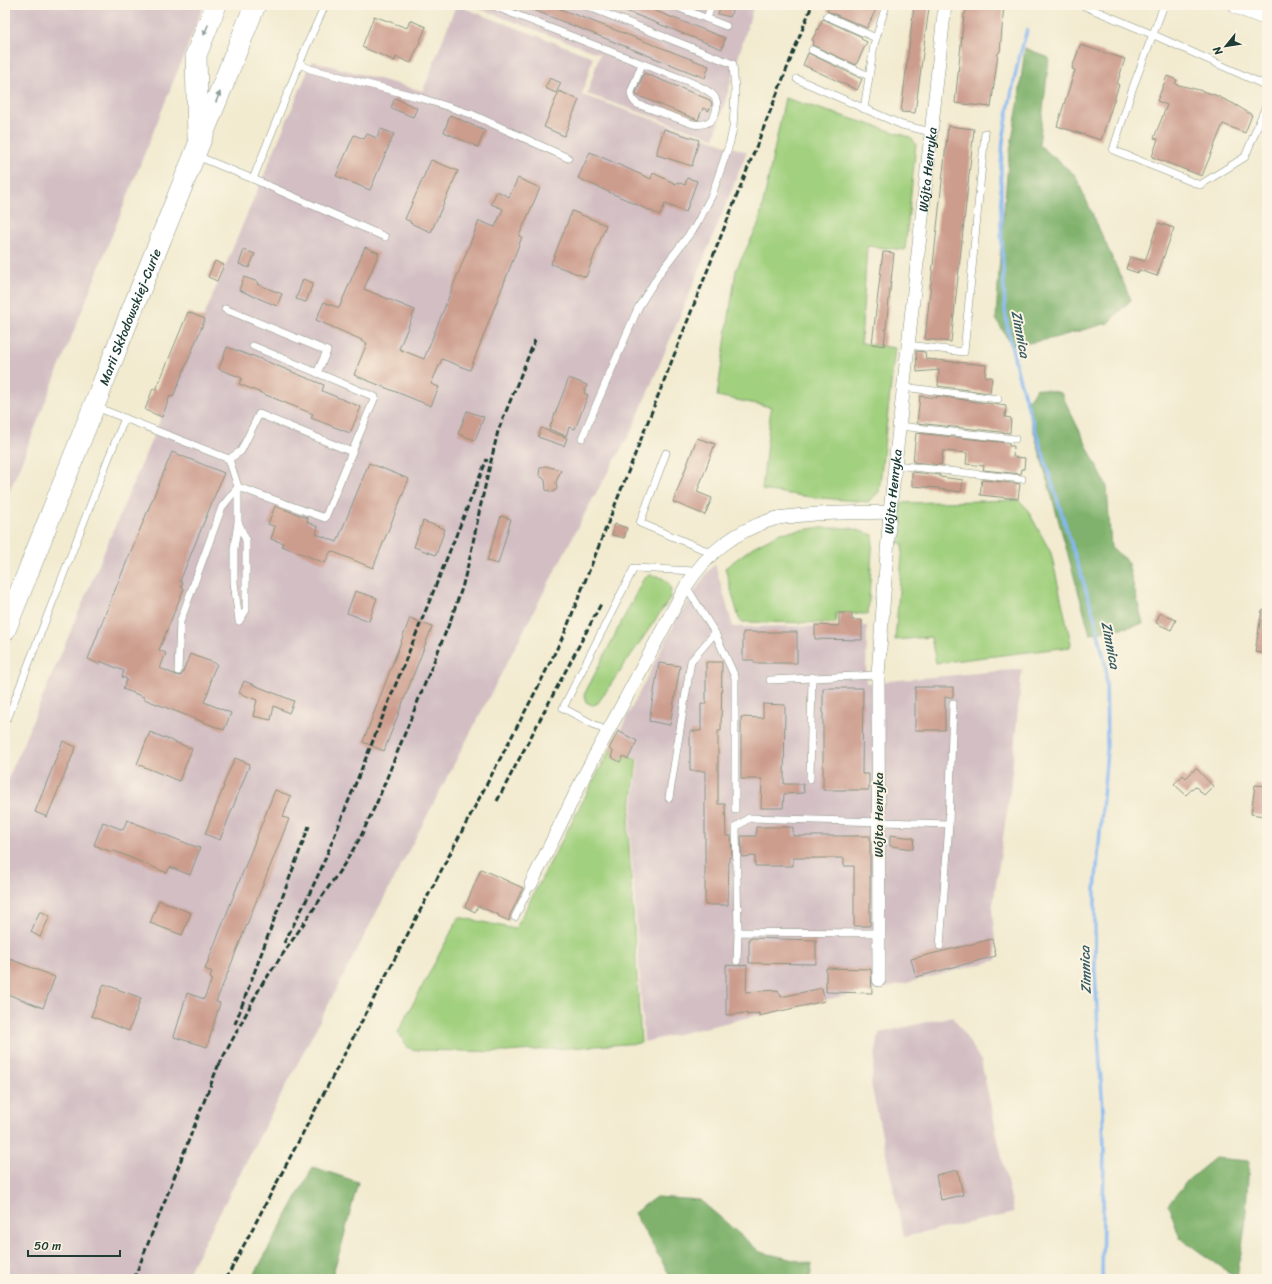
<svg xmlns="http://www.w3.org/2000/svg" width="1272" height="1284" viewBox="0 0 1272 1284" font-family="Sriracha,sans-serif">
	<style>
		.industrial { fill: #d2bec3 }
		.green { fill: #a1d07e; stroke: #608659 }
		.forest { fill: #80b26d; stroke: #507850 }
		.lines { fill: none; stroke-linecap: round; stroke-linejoin: round }
		.stream { stroke: #85b7f2; stroke-width: 3.5 }
		.building { fill: #cc9c8d }
		.lane-casing { stroke: #889482; stroke-width: 8 }
		.street-casing { stroke: #889482; stroke-width: 14 }
		.secondary-casing { stroke: #889482; stroke-width: 20 }
		.primary-casing { stroke: #889482; stroke-width: 22 }
		.lane { stroke: #fff; stroke-width: 7 }
		.street { stroke: #fff; stroke-width: 13 }
		.secondary { stroke: #fff; stroke-width: 19 }
		.primary { stroke: #fff; stroke-width: 21 }
		.rail { stroke: #1f3d34; stroke-width: 3; stroke-dasharray: 6 3; stroke-linecap: butt }
		.oneway { fill: #8f9e9a }
		.labels { text-anchor: middle; stroke-width: 4; stroke-linejoin: round; paint-order: stroke }
		.street-label { font-size: 13px; fill: #1f3d34; stroke: #fcf5e5 }
		.water-label { font-size: 14px; font-style: italic; fill: #385c64; stroke: #fcf5e5 }
	</style>
	<rect width="100%" height="100%" fill="#fcf5e5"/>
	<filter id="ink" filterUnits="userSpaceOnUse"><feTurbulence type="fractalNoise" baseFrequency=".025" numOctaves="2"/><feDisplacementMap in="SourceGraphic" scale="8" xChannelSelector="R" yChannelSelector="G"/><feConvolveMatrix kernelMatrix="1 2 1 2 8 2 1 2 1" color-interpolation-filters="sRGB"/></filter>
	<filter id="wash" filterUnits="userSpaceOnUse"><feTurbulence type="fractalNoise" baseFrequency=".012" numOctaves="4" result="noise"/><feDisplacementMap in="SourceGraphic" scale="16" xChannelSelector="R" yChannelSelector="G"/><feGaussianBlur stdDeviation="0.9" result="paint"/><feColorMatrix in="noise" values="0 0 0 0 0 0 0 0 0 0 0 0 0 0 0 0 0 1.4 0 .05"/><feComposite in="paint" operator="in"/></filter>
	<g filter="url(#wash)">
		<rect width="100%" height="100%" fill="#f2ebd0"/>
		<!-- industrial -->
		<g class="industrial">
			<path d="M5,5H204L5,503Z"/>
			<path d="M456,5L593,57L582,95L747,152L694,283L631,432L592,500L185,1279H5V786L312,61L423,91Z"/>
			<path d="M470,5H754L714,138L587,94L600,54Z"/>
			<path d="M715,564L733,627L867,626L866,683L1022,669L1010,791L992,911L997,960L883,989L858,993L801,1005L644,1042L630,829L639,760L613,744L678,617L706,574Z"/>
			<path d="M953,1016L981,1061L1014,1213L904,1237L871,1084L879,1033Z"/>
		</g>
		<!-- green -->
		<g class="green">
			<path d="M785,98L910,137L916,144L905,250L867,246L861,343L895,348L879,492L868,502L810,497L762,490L771,407L717,396L736,270L759,223Z"/>
			<path d="M1018,500L1026,507L1051,553L1071,643L1070,647L936,663L931,637L895,640L903,543H897L900,503Z"/>
			<path d="M816,528H851L873,535L868,614L836,613V623L740,622L725,568L753,547L780,533Z"/>
			<path d="M649,575C665,576 675,584 669,600L598,703C593,706 591,705 586,702L584,695L643,580Z"/>
			<path d="M611,748L637,760L628,829L641,1043L506,1052L415,1050L407,1047L398,1032L459,917L515,929Z"/>
		</g>
		<!-- forest -->
		<g class="forest">
			<path d="M1025,48L1049,58L1039,145L1075,175L1131,300L1108,323L1050,339L1012,346L996,319L999,270L1008,163L1018,105Z"/>
			<path d="M1037,388L1061,393L1107,487L1111,548L1127,560L1143,624L1090,634L1026,403Z"/>
			<path d="M1215,1158L1249,1161L1245,1227L1237,1278L1180,1238L1168,1205L1188,1180Z"/>
			<path d="M313,1167L358,1182L342,1244L331,1279H252Z"/>
			<path d="M656,1197L700,1200L760,1252L812,1264L810,1279H672L634,1213Z"/>
		</g>
		<g class="lines">
			<!-- stream -->
			<path class="stream" d="M1027,30L1018,62L1009,105L1003,141L1001,167V225L1005,311L1008,331L1019,378L1094,616L1106,667L1107,751L1095,891V970L1099,1050L1103,1110L1104,1152L1102,1279"/>
		</g>
		<g id="blocks">
			<!-- building -->
			<g class="building">
				<path d="M521,5H550L709,66L705,78Z"/>
				<path d="M611,5H640L725,38L722,49Z"/>
				<path d="M721,5H734L730,17L718,14Z"/>
				<path d="M829,5H878L867,28L827,11Z"/>
				<path d="M969,5H1004L1000,52L998,53L991,107L955,103L964,15Z"/>
				<path d="M914,6L929,8L915,113L901,112Z"/>
				<path d="M374,16L407,28L410,20L426,27L411,63L396,57L395,61L362,47Z"/>
				<path d="M823,19L862,37L861,39L867,42L856,65L812,45L814,41L812,40Z"/>
				<path d="M1080,45L1125,59L1117,84L1119,85L1101,140L1057,126L1075,70L1072,69Z"/>
				<path d="M808,53L862,79L857,90L803,65Z"/>
				<path d="M644,73L710,100L712,104L709,111L703,108L698,120L636,95V93Z"/>
				<path d="M1167,76L1177,80L1175,84L1199,90L1215,95L1234,104L1252,115L1245,133L1223,124L1202,176L1152,157L1158,139L1154,138L1167,105L1157,101Z"/>
				<path d="M550,78L561,83L556,93L545,88Z"/>
				<path d="M559,91L579,100L564,136L544,127Z"/>
				<path d="M395,98L417,108L413,117L391,108Z"/>
				<path d="M450,115L485,131L478,147L444,132Z"/>
				<path d="M948,126L974,129L951,342L925,339Z"/>
				<path d="M381,129L394,134L370,190L336,176L354,135L364,139L367,134L377,138Z"/>
				<path d="M664,129L699,140L692,166L657,155V151Z"/>
				<path d="M590,152L651,179L653,173L676,184L677,182L685,185L687,178L697,181L686,212L665,204L660,215L578,178Z"/>
				<path d="M431,160L458,171L431,232L410,223L411,222L405,219Z"/>
				<path d="M518,178L540,188L519,236L522,237L470,370L442,359L431,384L439,387L431,406L354,375L367,343L361,341L362,340L316,320L324,302L339,308L365,247L379,253L364,289L415,310L399,349L424,359L479,221L495,227L503,209L491,204L497,191L509,197Z"/>
				<path d="M572,211L606,225L586,277L551,264Z"/>
				<path d="M1158,223L1174,228L1157,276L1139,270L1138,273L1126,269L1130,257L1145,261Z"/>
				<path d="M244,250L255,254L249,268L239,264Z"/>
				<path d="M883,252L894,253L884,346L872,344Z"/>
				<path d="M215,261L224,265L217,281L208,277Z"/>
				<path d="M244,277L258,282L257,284L282,294L277,306L239,290Z"/>
				<path d="M303,279L313,283L306,302L296,299Z"/>
				<path d="M188,312L205,319L173,397L170,396L162,417L145,410L153,388L156,390Z"/>
				<path d="M227,347L251,356V355L324,385L322,391L361,407L350,433L311,418L313,414L239,384L242,378L219,369Z"/>
				<path d="M916,351L925,352L926,359L986,365L985,377H992L990,393L938,386L939,370L917,372Z"/>
				<path d="M569,378L587,385L584,393L588,395L575,429L569,427L566,436L549,429Z"/>
				<path d="M920,396L937,398V396L1006,406L1005,417L1011,418L1010,433L917,423Z"/>
				<path d="M467,411L484,417L475,440L458,434Z"/>
				<path d="M541,428L567,438L564,446L538,437Z"/>
				<path d="M916,433L1009,443V446H1014L1013,457L1025,458L1024,469H1022L1021,474L983,470L984,466L966,464L967,453L943,451L941,465L913,462Z"/>
				<path d="M697,438L715,444L697,492L712,498L705,515L673,502Z"/>
				<path d="M172,452L224,473L180,581L183,583L181,587L184,588L159,650L166,653L160,668L176,675L181,676L190,654L217,664L211,677L210,688L204,702L231,713L224,730L144,699V697L123,689L127,679L122,677L124,671L100,661L99,664L88,659L108,607Z"/>
				<path d="M369,463L409,479L373,568L331,551L325,563L282,546L283,543L271,539L275,527L268,524L275,506L308,518L307,522L318,527L316,534L337,542Z"/>
				<path d="M545,466L561,470L556,482L557,489L553,492L546,490L545,480L539,475L540,468Z"/>
				<path d="M912,472L940,475V477L963,480L961,492L939,489V488L912,486Z"/>
				<path d="M982,480L1020,484L1018,499L980,495Z"/>
				<path d="M501,516L511,519L498,564L487,561Z"/>
				<path d="M423,521L445,529L436,555L414,547Z"/>
				<path d="M615,524L627,528L624,538L612,535Z"/>
				<path d="M355,591L377,598L369,621L347,613Z"/>
				<path d="M1262,610H1267V654L1255,652Z"/>
				<path d="M839,613H852V620H862V640L815,639V625L839,626Z"/>
				<path d="M1160,613L1176,620L1171,630L1156,623Z"/>
				<path d="M410,618L432,627L384,751L363,742Z"/>
				<path d="M743,632H797V663H754V660H743Z"/>
				<path d="M706,662H722L721,731H718V804H725L726,836H731L732,857H729L728,905H705V771H690V731H701V704H706Z"/>
				<path d="M659,663L680,666L670,725L649,721Z"/>
				<path d="M244,681L294,701L289,713L274,706L271,720L253,716L257,700L239,693Z"/>
				<path d="M915,687H953V697H945V730H915Z"/>
				<path d="M823,688H863L862,774H869V790H823Z"/>
				<path d="M763,704L785,705L784,784H803L804,793L784,794L783,808H761L762,779H741V717L763,718Z"/>
				<path d="M618,731L637,741L628,759L623,756L620,762L611,757L613,751L609,749Z"/>
				<path d="M150,732L192,749L179,781L137,764Z"/>
				<path d="M63,741L76,747L47,817L35,812Z"/>
				<path d="M235,758L250,764L220,840L205,834L224,786H223L226,778Z"/>
				<path d="M1196,768L1213,786L1204,795L1195,786L1186,795L1174,784L1183,775L1186,778Z"/>
				<path d="M1255,785L1267,786L1264,816L1251,814Z"/>
				<path d="M275,790L291,796L283,817L289,819L216,1002L220,1003L207,1047L174,1037L187,993L204,999L212,979L210,978L212,972L205,969Z"/>
				<path d="M127,820L191,845L200,848L190,875L170,867L167,873L112,850V852L94,845L103,822L123,830Z"/>
				<path d="M756,827H793V836H870V926H854V866H844V858H793V866H755V856L742,857L741,836H756Z"/>
				<path d="M890,835L914,838L913,849L890,846Z"/>
				<path d="M481,869L523,888L510,915L509,921L498,916L499,915L478,906L475,912L465,907Z"/>
				<path d="M159,900L191,913L182,935L150,923Z"/>
				<path d="M40,911L50,916L40,937L31,932Z"/>
				<path d="M749,938L816,940V964L749,963Z"/>
				<path d="M992,939L996,956L916,977L911,959Z"/>
				<path d="M5,957L55,977L43,1008L5,993Z"/>
				<path d="M726,965L737,966L747,965L746,992L778,990L779,993H780L781,997L822,988L825,1001L759,1016V1013L747,1015V1013L726,1015Z"/>
				<path d="M826,968L871,969L872,993L826,992Z"/>
				<path d="M104,984L141,998L129,1031L91,1016Z"/>
				<path d="M958,1170L963,1195L941,1200L936,1175Z"/>
			</g>
		</g>
	</g>
	<g filter="url(#ink)">
		<use href="#blocks" fill-opacity="0" stroke="#889482" stroke-width="1"/>
		<g class="lines">
			<defs>
				<g id="lane">
					<path d="M491,5C543,25 596,46 648,66C665,73 699,83 712,94C720,101 717,115 710,121C705,125 699,125 693,124L637,104C632,100 631,97 631,92L642,64"/>
					<path d="M672,5L726,26"/>
					<path d="M1082,5L1154,35L1267,86"/>
					<path d="M1164,5L1133,87L1113,150L1200,185L1245,157L1267,103"/>
					<path d="M827,16L876,38"/>
					<path d="M707,19L711,5"/>
					<path d="M812,50L869,76"/>
					<path d="M300,64L310,69L421,98L471,114L568,158"/>
					<path d="M797,79L902,125L931,132"/>
					<path d="M864,109L874,45L886,5"/>
					<path d="M197,156L253,179L307,45L325,5"/>
					<path d="M253,179L385,237"/>
					<path d="M225,309L327,351L317,373"/>
					<path d="M908,345L964,352L985,133"/>
					<path d="M903,387L998,399"/>
					<path d="M96,407L229,459L241,451L259,414L352,452L375,397L253,346"/>
					<path d="M899,426L1015,439"/>
					<path d="M582,438L638,308L661,271L695,227L712,195L730,142L733,128L735,91L733,64L584,5"/>
					<path d="M666,453L640,523L712,553"/>
					<path d="M229,459L238,487V522L246,540V610L239,621L234,582V549L238,522"/>
					<path d="M895,465L1022,479"/>
					<path d="M686,586L715,633L735,677V810"/>
					<path d="M178,671L180,622L222,507L238,487L325,518L352,452"/>
					<path d="M770,680L878,675"/>
					<path d="M8,717L109,457L125,418"/>
					<path d="M608,732L563,708L634,568L695,571"/>
					<path d="M810,779L812,677"/>
					<path d="M669,798L691,661L715,633"/>
					<path d="M515,917L531,884"/>
					<path d="M738,932L736,827L749,818L949,824"/>
					<path d="M940,946L949,824L953,703"/>
					<path d="M737,961L738,932L879,933"/>
				</g>
				<g id="street">
					<path d="M531,884L585,774L686,586C708,552 735,531 774,519C780,517 788,517 795,516C826,512 858,513 890,512"/>
					<path id="s1" d="M879,980L878,675L890,512L945,5"/>
				</g>
				<path id="secondary" d="M1238,5L1267,16"/>
				<g id="primary">
					<path d="M198,138L196,55L216,5"/>
					<path id="s2" d="M5,630L94,406L124,330L255,5"/>
				</g>
			</defs>
			<!-- lane casing -->
			<use href="#lane" class="lane-casing"/>
			<!-- street casing -->
			<use href="#street" class="street-casing"/>
			<!-- secondary casing -->
			<use href="#secondary" class="secondary-casing"/>
			<!-- primary casing -->
			<use href="#primary" class="primary-casing"/>
			<!-- lane -->
			<use href="#lane" class="lane"/>
			<!-- street -->
			<use href="#street" class="street"/>
			<!-- secondary -->
			<use href="#secondary" class="secondary"/>
			<!-- primary -->
			<use href="#primary" class="primary"/>
			<!-- rail -->
			<g class="rail">
				<path d="M497,801L602,602"/>
				<path d="M284,943L305,903L321,869L487,459"/>
				<path d="M261,986L345,863L360,838L378,800L451,619L462,588L470,557L480,508L498,431L535,340"/>
				<path d="M235,1024L309,826"/>
				<path d="M219,1065L264,980"/>
				<path d="M134,1279L220,1061"/>
				<path d="M226,1279L540,683L565,632L812,5"/>
			</g>
		</g>
		<!-- one-way arrows -->
		<defs><path id="oneway-solid" d="M-6-.8H1V-3.2L6.5 0L1 3.2V.8H-6Z"/></defs>
		<g class="oneway">
			<use href="#oneway-solid" transform="translate(206 30) rotate(112)"/>
			<use href="#oneway-solid" transform="translate(218 97) rotate(-68)"/>
		</g>
	</g>
	<g class="labels">
		<!-- street labels -->
		<g class="street-label">
			<text dy="5" stroke="none"><textPath href="#s1" startOffset="813">Wójta Henryka</textPath></text>
			<text dy="5" stroke="none"><textPath href="#s2" startOffset="337">Marii Skłodowskiej-Curie</textPath></text>
			<text dy="5" stroke="none"><textPath href="#s1" startOffset="489">Wójta Henryka</textPath></text>
			<text transform="translate(878 815) rotate(-90)" y="5">Wójta Henryka</text>
		</g>
		<!-- water labels -->
		<g class="water-label">
			<text transform="translate(1021 334) rotate(79)" y="5">Zimnica</text>
			<text transform="translate(1111 645) rotate(79)" y="5">Zimnica</text>
			<text transform="translate(1085 970) rotate(-92)" y="5">Zimnica</text>
		</g>
	</g>
	<!-- margin -->
	<rect width="1272" height="1284" fill="none" stroke="#fcf5e5" stroke-width="20"/>
	<!-- north arrow -->
	<g transform="translate(1226 46) rotate(240)" stroke="#fcf5e5" stroke-width="3" paint-order="stroke">
	<path d="M0-3L7 15L0 10L-7 15Z" fill="#1f3d34"/>
	<text y="-6" font-size="11" font-weight="bold" text-anchor="middle" fill="#1f3d34">N</text>
	</g>
	<!-- scale -->
	<path d="M28 1250v6h92v-6" fill="none" stroke="#1f3d34" stroke-width="2"/>
	<text x="34" y="1250" font-size="12" fill="#1f3d34" stroke="#fcf5e5" stroke-width="3" paint-order="stroke">50 m</text>
</svg>
